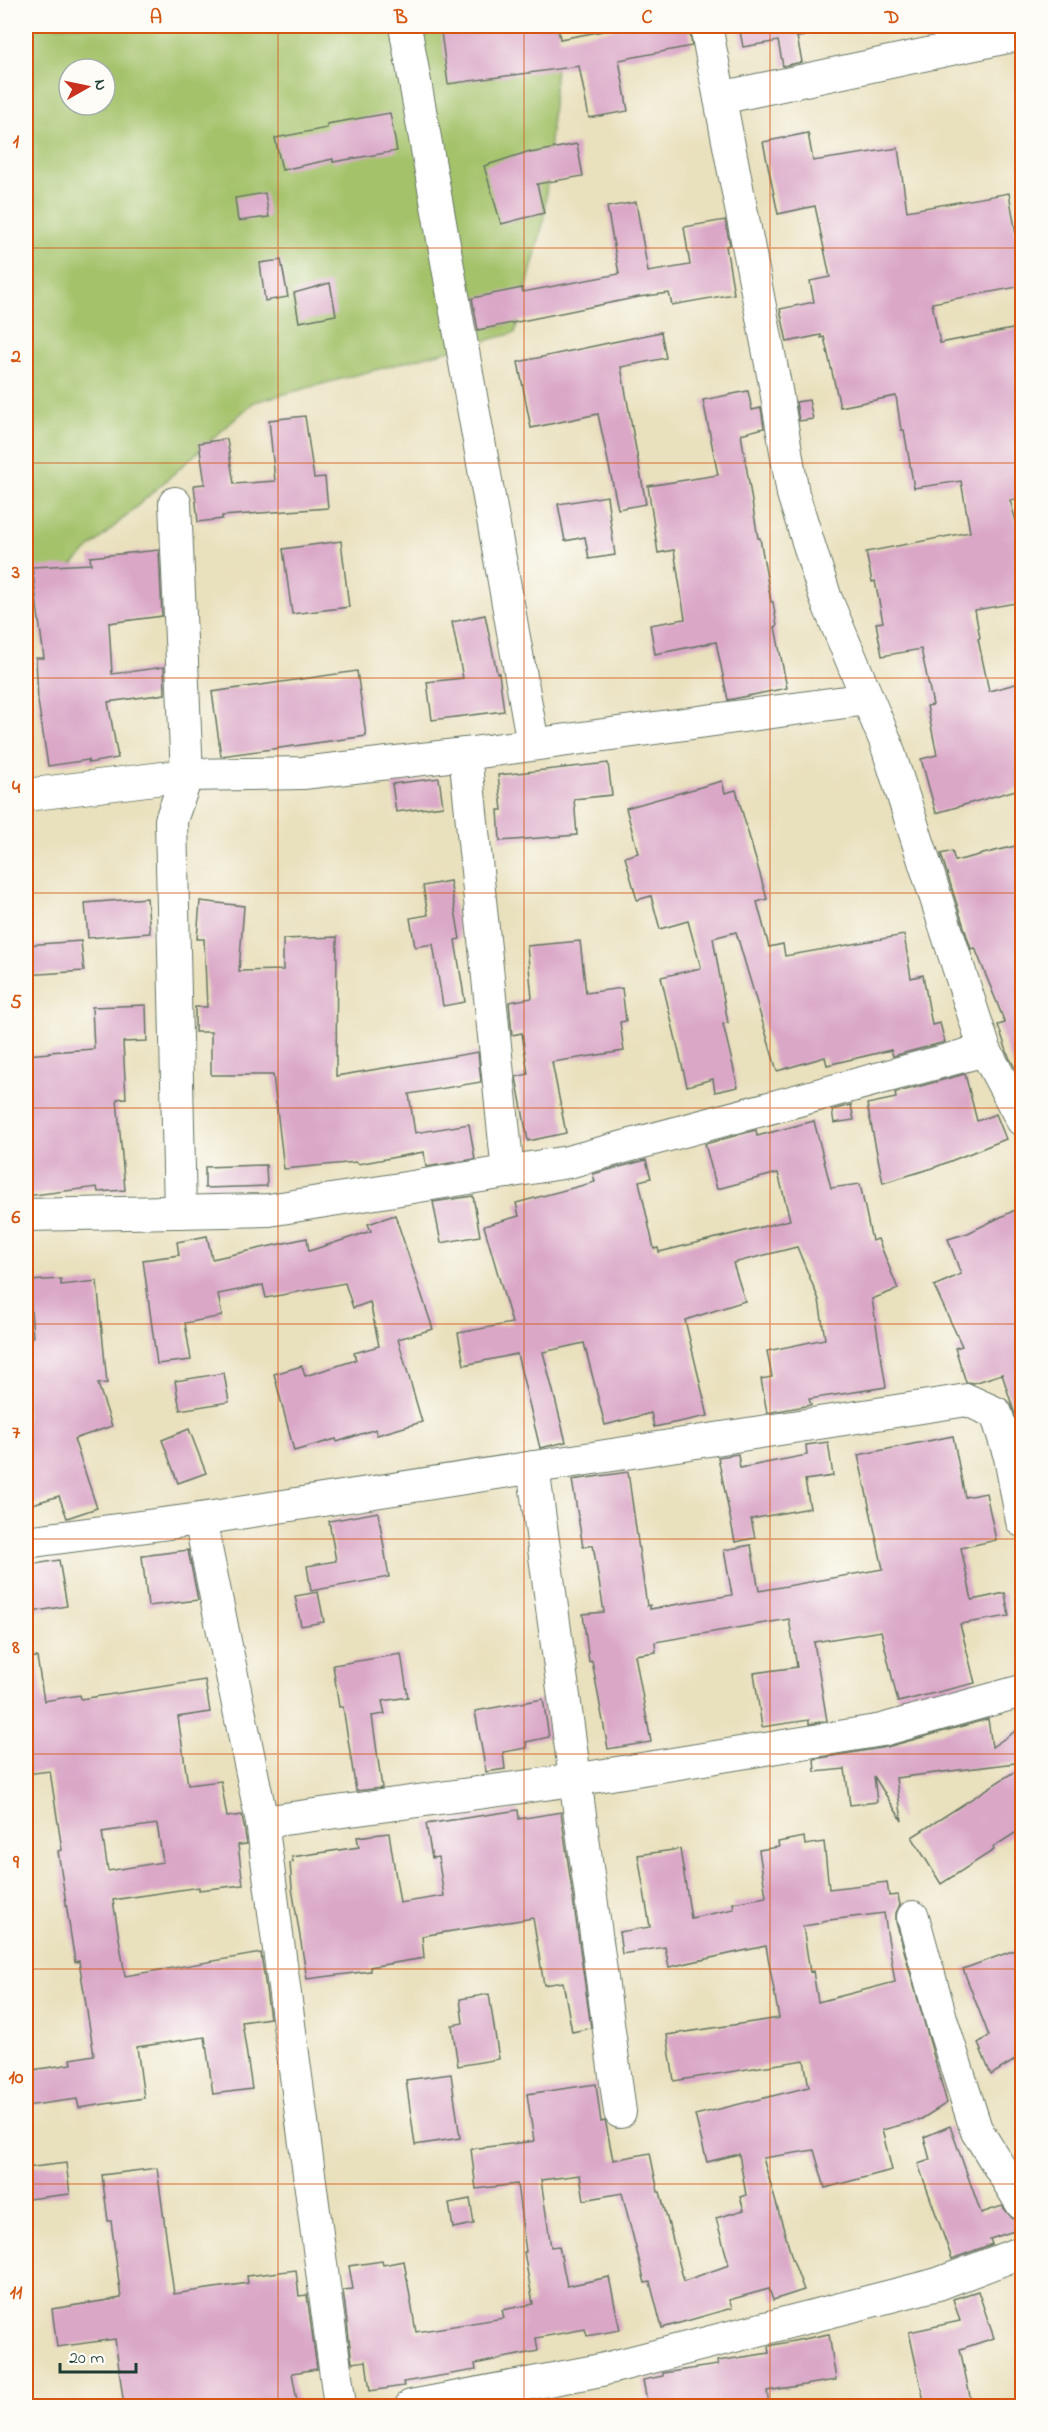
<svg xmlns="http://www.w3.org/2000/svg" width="1048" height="2432" viewBox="0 0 1048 2432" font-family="'Indie Flower',sans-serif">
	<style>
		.green { fill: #a4c26a; stroke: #62804f; stroke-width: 1.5; fill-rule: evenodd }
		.building { fill: #daa7c7; fill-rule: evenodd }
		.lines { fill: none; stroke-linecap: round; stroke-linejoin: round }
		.minor-casing { stroke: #667664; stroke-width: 34 }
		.minor { stroke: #fff; stroke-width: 32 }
		.grid { fill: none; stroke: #d45610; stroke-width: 1.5; stroke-opacity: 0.55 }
		.neatline { fill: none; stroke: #d45610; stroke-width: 2 }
		.grid-label { font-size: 20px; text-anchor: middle; font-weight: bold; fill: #d45610 }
	</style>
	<rect width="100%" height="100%" fill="#fdfcf7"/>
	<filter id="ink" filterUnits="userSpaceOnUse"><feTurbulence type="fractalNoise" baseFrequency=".0167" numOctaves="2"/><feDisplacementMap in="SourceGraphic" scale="12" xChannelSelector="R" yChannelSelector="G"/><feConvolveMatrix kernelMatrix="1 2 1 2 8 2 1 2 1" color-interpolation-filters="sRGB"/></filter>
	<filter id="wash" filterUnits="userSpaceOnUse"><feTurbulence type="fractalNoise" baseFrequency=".008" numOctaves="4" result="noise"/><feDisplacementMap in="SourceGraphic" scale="24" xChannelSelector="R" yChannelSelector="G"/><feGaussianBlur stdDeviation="1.35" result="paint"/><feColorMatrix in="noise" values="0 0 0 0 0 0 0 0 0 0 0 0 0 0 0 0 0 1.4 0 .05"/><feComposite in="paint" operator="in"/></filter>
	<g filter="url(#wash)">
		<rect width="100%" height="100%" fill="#e9e0bd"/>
		<!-- green -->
		<path class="green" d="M26,26H559L544,220L515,333L254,402L90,548L26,610ZM69,69H105V105H69Z"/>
		<g id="blocks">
			<!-- building -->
			<g class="building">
				<path d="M490,26H558L560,39L630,26H689L692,46L619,60L628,111L589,118L579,66L448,84L441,32Z"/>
				<path d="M739,26H804L805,36L797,37L802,62L783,66L778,41L743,47Z"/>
				<path d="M390,113L397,151L333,162V159L282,170L275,138L327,128V124Z"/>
				<path d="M808,133L813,161L898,148L907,211L1009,193L1018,246L1023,245V286L932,303L940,343L1023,327V498L1010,500L1023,546V572L1017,573L1022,602L975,610L980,638L978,639L989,691L1023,682V788L936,813L921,759L937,755L927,706L933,705L921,649L882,656L876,623L883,622L875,581L872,582L866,552L970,532L961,481L914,488L904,430H901L896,396L840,407L824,337L821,338V335L787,342L780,309L814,302L810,281L830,277L815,206L778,214L763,142Z"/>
				<path d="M577,144L583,176L537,184L544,213L501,224L484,166L530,151V153Z"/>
				<path d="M265,193L269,217L238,221L235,198Z"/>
				<path d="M636,202L648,272L690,265L684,227L725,220L730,245L726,246L734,294L672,305L669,293L639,297L478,330L472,298L522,288L523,292L619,274L607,207Z"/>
				<path d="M281,260L288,297L265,301L260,263Z"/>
				<path d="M330,283L336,315L299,322L294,293Z"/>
				<path d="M661,332L666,358L621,367L646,504L618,509L598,414L531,428L518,362Z"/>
				<path d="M748,391L752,410L761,408L764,428L741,434L758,538H760L771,602H773L777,626L775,627L787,688L728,700L716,642L655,654L650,625L685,619L674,550L658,553L648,486L718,475L703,400Z"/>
				<path d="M809,400L813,419L799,421L796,402Z"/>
				<path d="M305,416L314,478L325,477L328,508L222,516V519L198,522L194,485L205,484L199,443L227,439L234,484L275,481L269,420Z"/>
				<path d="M607,496L615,555L589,559L585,537L565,541L558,504Z"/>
				<path d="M341,541L349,607L292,614L283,549Z"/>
				<path d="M159,550L162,616L109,623L112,674L164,667L165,694L108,702L118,758L89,763L88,760L48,766L38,701L36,658H44L32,567L91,564L90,557Z"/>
				<path d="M485,615L497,673H499L504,711L432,720L427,682L463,678L452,622Z"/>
				<path d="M357,671L366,736L221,756L212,692Z"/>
				<path d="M608,763L612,795L574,799L577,835L500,841L498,810H502L498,775Z"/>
				<path d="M439,778L443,806L396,812L392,784Z"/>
				<path d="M722,781L725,793L736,790L767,899L757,902L769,947L783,944L785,956L904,935L911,978L923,975L932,1025L940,1023L945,1042L893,1056L891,1050L827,1065L825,1057L777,1071L736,932L713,938L728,1023L723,1024L738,1087L715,1092L713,1079L687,1086L661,977L701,968L688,921L660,929L651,896L637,900L625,857L638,853L626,808Z"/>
				<path d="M1023,844V1082L1009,1057L998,1025L1005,1023L975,948L971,949L941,854L952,851L955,861Z"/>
				<path d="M450,881L460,939L455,940L465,1002L443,1006L433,944L415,947L410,918L428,915L423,886Z"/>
				<path d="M147,898L150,933L88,938L85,903Z"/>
				<path d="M200,901L244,906L239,971L283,970V939L337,937L336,1076L478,1052L481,1082L409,1094L415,1133L469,1124L475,1159L426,1167L424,1152L358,1164L357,1162L284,1169L273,1075H211V1032H195V1007H207L204,939H197Z"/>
				<path d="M81,941L84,971L26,975V945Z"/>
				<path d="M580,941L586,993L622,988L626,1021L620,1022L624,1051L552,1062L566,1133L528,1141L516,1077L528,1074L522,1033L512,1035L509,1002L532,998L527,946Z"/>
				<path d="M146,1005L147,1041L123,1042L126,1098L117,1099L125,1190L98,1192L97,1187L26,1196V1055L50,1053L49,1052L94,1049L92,1007Z"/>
				<path d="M965,1074L977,1121L996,1114L1006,1139L933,1168L883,1183L867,1104L896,1098L895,1093Z"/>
				<path d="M851,1105L854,1120L834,1123L832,1110Z"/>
				<path d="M814,1121L831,1188L860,1184L872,1241L878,1239L898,1289L872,1299L886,1387L809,1399L811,1405L767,1413L761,1379L772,1377L767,1351L825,1339L819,1300L797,1247L733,1263L745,1301L685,1320L708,1416L654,1427L651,1413L605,1425L584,1343L543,1352L566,1442L540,1448L517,1354L464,1365L458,1333L512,1323L484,1226L519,1216L516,1203L595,1182L593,1174L646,1160L651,1178L639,1181L654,1249L658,1248L659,1252L790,1220L778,1173L717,1189L705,1144L756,1130L757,1136Z"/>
				<path d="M266,1165L267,1186L205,1188V1167Z"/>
				<path d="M473,1196L480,1236L441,1243L433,1202Z"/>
				<path d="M1015,1210L1023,1225V1424H1018L1002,1374L974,1383L966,1382L955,1348L962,1346L934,1286L961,1274L948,1239L968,1233Z"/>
				<path d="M395,1215L433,1329L398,1339L422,1422L377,1435L376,1429L337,1442L336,1439L294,1451L274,1374L302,1366L305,1376L356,1360L354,1353L379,1346L370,1302L353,1308L345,1283L266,1298L263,1285L218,1294L222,1316L185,1323L191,1360L157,1364L143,1260L179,1255L177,1242L207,1236L212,1259L307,1238L309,1251L371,1231L368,1224Z"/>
				<path d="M61,1279V1285L97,1281L107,1383L98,1384L112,1426L74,1439L97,1508L67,1518L59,1496L26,1506V1338L33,1337L29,1281Z"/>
				<path d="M224,1373L229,1402L180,1410L175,1381Z"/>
				<path d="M189,1429L206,1473L178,1483L162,1440Z"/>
				<path d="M953,1436L965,1497L986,1493L996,1540L961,1548L972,1600L1005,1593L1009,1616L960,1624L975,1683L898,1702L881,1631L814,1642L827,1721L809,1724V1720L762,1727L754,1673L797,1667L789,1619L655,1642L656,1652L635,1655L651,1742L608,1749L592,1661L589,1662L583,1614L604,1612L593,1545L583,1547L572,1480L628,1472L647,1606L650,1605V1609L732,1595L724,1550L751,1545L759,1591L883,1569L858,1455Z"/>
				<path d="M828,1442L833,1476L805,1480L810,1508L751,1519L755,1538L735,1542L718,1457L738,1454L740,1468L807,1455L806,1445Z"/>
				<path d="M378,1512L389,1577L311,1591L307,1566L336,1561L329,1521Z"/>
				<path d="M188,1550L198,1600L148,1606L142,1556Z"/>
				<path d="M59,1560L67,1606L26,1613V1588L33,1587L29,1565Z"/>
				<path d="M318,1592L324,1622L301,1626L295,1596Z"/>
				<path d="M401,1654L408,1697L382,1701L385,1714L372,1716L382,1788L356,1791L343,1707H339L333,1665Z"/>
				<path d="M37,1657L44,1701L80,1695L81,1699L205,1680L210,1712L178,1717L188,1785L221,1781L227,1817L242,1815L247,1844L238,1845L243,1885L199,1890V1887L113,1900L125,1976L261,1953L270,2018L242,2022L252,2089L213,2094L205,2037L137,2047L144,2098L79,2108L77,2099L26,2106V2071L72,2064L71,2059L94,2055L79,1961L75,1962L58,1851L62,1850L50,1771L26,1774V1658ZM157,1824L163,1862L108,1871L102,1832Z"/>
				<path d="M543,1699L549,1737L526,1742L527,1748L503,1752L505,1769L486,1772L475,1711Z"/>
				<path d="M988,1719L992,1747L1023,1726V1762L896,1778L902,1821L874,1776L877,1802L850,1805L845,1769L815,1772L814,1759L887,1747Z"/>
				<path d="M1023,1766V1828L993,1847L994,1850L941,1884L912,1837Z"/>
				<path d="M518,1810L519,1819L561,1812L591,2028L572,2032L563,1982L544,1985L533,1918L422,1936L424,1958L370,1967V1971L307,1979L292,1888L290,1863L293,1862L292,1857L359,1847L357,1837L389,1833L400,1903L444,1896L438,1857L432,1858L426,1824Z"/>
				<path d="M804,1837L805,1845L824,1842L829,1889L887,1882L889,1896L898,1895L900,1905L896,1913V1922L947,2103L920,2120L882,2130L892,2170L825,2188L814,2150L763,2158L792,2258L804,2290L773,2300L769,2289L729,2300L732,2308L662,2328L650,2282L645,2283L622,2193L584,2200L580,2175L541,2180L551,2247L559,2246L567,2286L609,2277L620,2330L587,2336L585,2329L536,2338L538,2351L475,2364L476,2370L403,2382L404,2386L370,2391L366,2361L352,2363L343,2290L353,2289L349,2266L382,2261L383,2265L404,2261L416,2332L504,2318L502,2310L533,2304L524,2252H526L517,2184L476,2189L471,2149L534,2141L527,2094L596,2084L601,2122L605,2121L606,2124L613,2160L650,2153L658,2192H660L684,2281L729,2265L716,2218L744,2210L740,2197L746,2195L739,2154L707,2162L695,2115L809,2087L804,2060L674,2081L667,2035L779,2018L766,1946L669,1967L665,1947L622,1954L619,1932L650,1927L638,1855L680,1849L691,1918L734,1909L733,1903L766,1897L759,1850L779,1847L778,1842ZM884,1913L895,1982L818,2002L813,1971L810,1972L803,1926L822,1923V1921Z"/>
				<path d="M1023,1947V2055L991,2075L978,2043L989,2036L963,1969Z"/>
				<path d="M489,1994L499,2059L458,2066L452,2025L463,2023L460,1999Z"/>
				<path d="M451,2074L460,2138L415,2145L406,2080Z"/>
				<path d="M950,2126L981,2213L1002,2206L1013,2219L1023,2222V2228L990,2239L992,2244L952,2259L918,2164L930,2160L924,2137Z"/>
				<path d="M66,2163L70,2194L28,2199L26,2168Z"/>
				<path d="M157,2168L174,2294L248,2283L247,2276L296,2270L299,2296L307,2295L317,2369L292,2373L298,2406H124L115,2339L57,2347L52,2309L121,2298L111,2221H108L102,2175Z"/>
				<path d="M470,2199L474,2224L453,2228L449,2203Z"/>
				<path d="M978,2291L994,2338L960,2349L972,2406H925L909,2332L960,2321L953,2299Z"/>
				<path d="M829,2334L836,2380L767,2391L769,2406H648L643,2380L663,2376V2373L718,2365L717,2361L769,2353L768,2346Z"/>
			</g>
		</g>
	</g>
	<g filter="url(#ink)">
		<use href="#blocks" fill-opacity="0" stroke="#667664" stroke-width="1.5"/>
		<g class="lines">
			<defs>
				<g id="minor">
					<path d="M405,26L533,744"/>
					<path d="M706,26L776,390L793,494L826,599L885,740L985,1050L1022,1120"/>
					<path d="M720,98L1022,34"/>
					<path d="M175,503L187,775L171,820L180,1212"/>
					<path d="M26,795L187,775L303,773L465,754"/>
					<path d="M508,1172L465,754L867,699"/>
					<path d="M26,1215L269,1210L568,1162L985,1050"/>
					<path d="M533,1467L620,2112"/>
					<path d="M200,1519L262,1822L340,2406"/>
					<path d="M26,1542L200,1519L967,1400L996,1413L1010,1457L1022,1521"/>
					<path d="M262,1822L574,1780L882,1730L1022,1691"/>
					<path d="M913,1917L942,2022L976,2129L1022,2204"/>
					<path d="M411,2406L601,2370L938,2284L1022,2252"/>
				</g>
			</defs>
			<!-- minor casing -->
			<use href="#minor" class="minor-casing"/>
			<!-- minor -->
			<use href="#minor" class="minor"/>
		</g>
	</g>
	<!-- grid -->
	<path class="grid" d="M278,26V2406M524,26V2406M770,26V2406M26,248H1022M26,463H1022M26,678H1022M26,893H1022M26,1108H1022M26,1324H1022M26,1539H1022M26,1754H1022M26,1969H1022M26,2184H1022"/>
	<!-- margin -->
	<rect width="1048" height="2432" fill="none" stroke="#fdfcf7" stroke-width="66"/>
	<!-- north arrow -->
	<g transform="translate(87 87) rotate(81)"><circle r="28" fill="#fdfcf7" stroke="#a4b0a9" stroke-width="1.5"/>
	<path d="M0-4.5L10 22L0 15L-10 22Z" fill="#c8321e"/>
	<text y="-9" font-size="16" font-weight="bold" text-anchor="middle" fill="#1f3d34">N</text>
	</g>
	<!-- scale -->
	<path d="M60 2363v9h76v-9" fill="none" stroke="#1f3d34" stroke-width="3"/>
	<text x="69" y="2363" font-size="18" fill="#1f3d34" stroke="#fdfcf7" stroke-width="4.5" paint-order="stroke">20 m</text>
	<rect x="33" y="33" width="982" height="2366" class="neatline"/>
	<g class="grid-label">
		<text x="156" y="23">A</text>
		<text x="401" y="23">B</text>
		<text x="647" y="23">C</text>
		<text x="892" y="23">D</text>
		<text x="16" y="147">1</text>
		<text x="16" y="362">2</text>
		<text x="16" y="578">3</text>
		<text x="16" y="793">4</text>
		<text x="16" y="1008">5</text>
		<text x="16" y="1223">6</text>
		<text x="16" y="1438">7</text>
		<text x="16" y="1653">8</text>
		<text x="16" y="1868">9</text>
		<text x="16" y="2083">10</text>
		<text x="16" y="2298">11</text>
	</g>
</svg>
